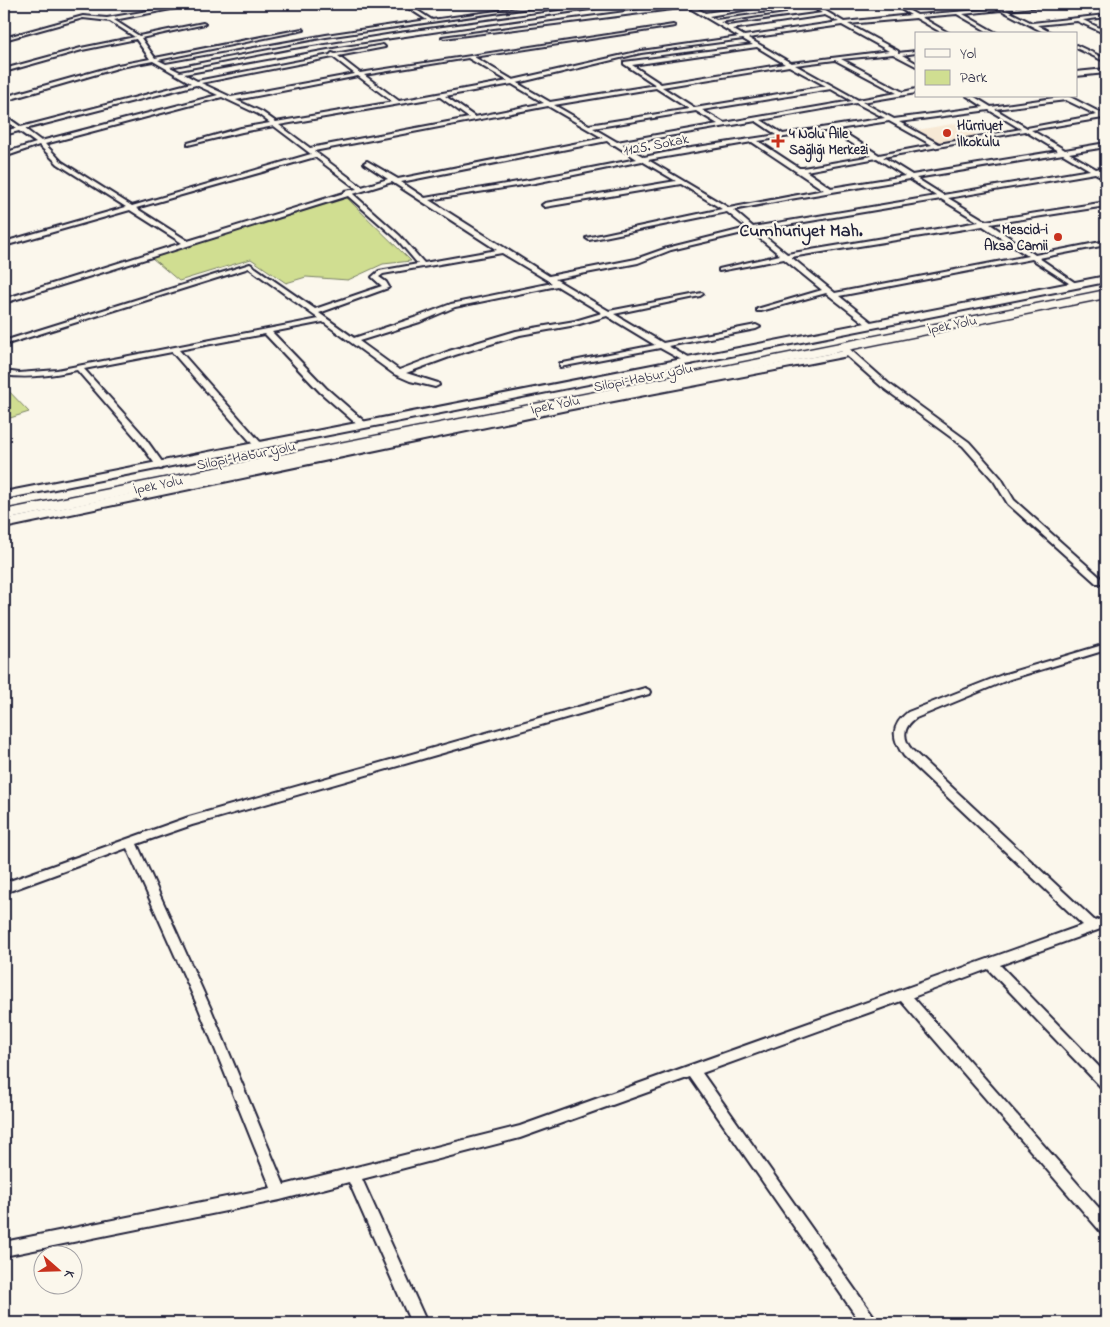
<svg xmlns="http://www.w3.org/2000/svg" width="1110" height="1327" viewBox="0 0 1110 1327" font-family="'Indie Flower',sans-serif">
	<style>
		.built { fill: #f7e9d5 }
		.green { fill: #d0de91; stroke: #798066 }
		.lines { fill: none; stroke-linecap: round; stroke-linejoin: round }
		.street-casing { stroke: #22223b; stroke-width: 4 }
		.secondary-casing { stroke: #22223b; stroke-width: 4 }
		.highway-casing { stroke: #22223b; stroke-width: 3 }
		.street { fill: #fbf7ec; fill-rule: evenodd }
		.secondary { fill: #fbf7ec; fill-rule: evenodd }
		.highway { fill: #fbf7ec; fill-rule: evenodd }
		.poi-dot { fill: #c8321e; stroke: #fbf7ec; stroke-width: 2 }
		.labels { text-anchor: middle; stroke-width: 4.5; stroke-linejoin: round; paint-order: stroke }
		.far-poi-label { font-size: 14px; font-weight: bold; fill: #22223b; stroke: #fbf7ec; text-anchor: start }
		.far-street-label { font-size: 14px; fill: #22223b; stroke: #fbf7ec }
		.far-district-label { font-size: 18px; font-weight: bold; fill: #22223b; stroke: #fbf7ec }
	</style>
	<rect width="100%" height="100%" fill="#fbf7ec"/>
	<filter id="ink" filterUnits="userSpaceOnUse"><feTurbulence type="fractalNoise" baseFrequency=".02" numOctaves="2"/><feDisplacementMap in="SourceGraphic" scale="10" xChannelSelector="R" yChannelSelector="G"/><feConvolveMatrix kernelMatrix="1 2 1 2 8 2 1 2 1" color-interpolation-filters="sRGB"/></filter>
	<g filter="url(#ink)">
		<!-- built -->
		<path class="built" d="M958,123L978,136L939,143L917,130Z"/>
		<!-- green -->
		<g class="green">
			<path d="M345,196L411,261L383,264L348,280L306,277L286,283L251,259L179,281L152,258Z"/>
			<path d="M4,386L29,412L4,420Z"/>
		</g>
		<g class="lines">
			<defs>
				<g id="street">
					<path d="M189,4H197L114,20L139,36L203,23L205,24L141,38L155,58L302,29L304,30L158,60L166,64L326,35L427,20L402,4H407L432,20L547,4H557L326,37L170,67L180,72L288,51L399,33L566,10L613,4H624L344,45L184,74L197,81L330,55L332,53L335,54L383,45L385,47L338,56L360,73L673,25L675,26L474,57L513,80L641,51L739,37L688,7L444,38L442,37L684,4H704L693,6L705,13L768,4H777L709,16L716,20L783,11L785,12L720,22L728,26L822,13L808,4H813L818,7L853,4L851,5L822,9L844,22L911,15L892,4H897L917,15L1055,4L1053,5L1006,10L1032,23L1106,15V17L1083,20L1106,31V34L1077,21L1037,25L1053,34H1047L1001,10L963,14L998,34H992L957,14L921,17L950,34H944L916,18L848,24L898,51V53L916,51V53L902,55L916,63V66L893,54L841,59L903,92L916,89V93L862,102L894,119L984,107L967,96H973L991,107L1068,96L1103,114L1106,113V117L1103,118L1031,130L1065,150L1106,143V147L1069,153L1096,169L1106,167V171L1101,172L1106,175V179L1095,173L948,198L986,221L1106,202V206L990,224L1035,255L1106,241V245L1039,258L1077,284L1078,285L1075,287L1032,259L839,296L874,324L875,326L871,328L826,293L761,311H757V309L822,290L784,259L719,271V269L780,255L751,231L671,250L638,263L555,279L609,311L702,293L703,294L700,296L614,314L663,343L756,325L760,327L756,329L668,346L692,360V364H689L660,348L560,367V363H563L655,345L607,316L576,325L520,335L455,355L406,373L438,383L439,385L435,387L410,381L394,374L323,322L272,332L326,388L366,423L367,425L363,427H360L320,392L265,334L179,350L262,444V448H256L172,352L84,369L142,434L165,466L161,469L158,468L136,438L77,370C53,375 28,379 4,375V371L19,373L57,370L319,319L249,268L4,345V341L250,264L315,309L382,286L372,277L379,271L418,264L396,238L348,196L4,303V299L182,243L130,210L4,246V242L126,207L58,164L39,145L4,157V153L36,143L19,131L4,135V131L16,128L4,119V115L21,127L191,83L153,61L121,67L4,101V97L118,65L150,59L136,39L82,50L4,72V69L81,48L135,37L110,21L83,18L4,40V38L83,16L107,18ZM825,15L839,22L744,36L732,29ZM842,25L889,51L791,63L748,38ZM743,39L753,45L624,62V64L656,85L550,102L517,83L641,53ZM757,47L785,64L661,84L632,65ZM333,57L355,74L231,97L201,83ZM468,58L508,81L399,101L364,75ZM835,60L897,93L858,100L795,65ZM789,66L826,86L695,108L662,87ZM358,76L393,102L276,122L262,112L236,100ZM512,84L544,103L475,117L445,96ZM196,85L218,95L41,141L25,129ZM656,88L689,109L589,125L554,105ZM831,89L852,101L724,123L702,110ZM222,97L258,114L270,123L241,128L188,143V145L242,132L274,126L311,154L132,206L62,162L45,144ZM440,97L469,118L310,148L279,125ZM1066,100L1097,115L1027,128L995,109ZM856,103L885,118L783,134L761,120ZM548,106L603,138L398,179L367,161L364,163L365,164L388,179L362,187L314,151ZM989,110L1021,129L939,144L899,122ZM696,111L718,124L617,142L593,128ZM756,121L777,135L684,149L644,157L622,144ZM889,121L932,145L879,155L838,129ZM831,130L872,156L803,168H799L758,141ZM1025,131L1058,151L912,175L883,157ZM607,141L612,145H615L637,159L535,179L425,198L401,182ZM752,142L824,190L729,208L648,160ZM1063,154L1090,170L943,195L916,178ZM315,157L357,189L345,191L344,193L188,241L136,208ZM877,158L905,176L831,188L806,171ZM642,161L676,181L545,203L542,205L545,207L681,184L722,209L586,238L589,240L727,212L747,228L667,248L636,259L549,276L429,200L535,183ZM910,179L936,196L753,227L733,210L790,199ZM392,182L497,250L424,263L400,236L353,194ZM941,199L979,222L787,254L757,230ZM983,226L1028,256L835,293L791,257ZM502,253L552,283L451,304L414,318L354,338L319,313L388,288L389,287L386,282L379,277L383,274ZM557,286L602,313L575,321L516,331L449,351L399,370L359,341L420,322L455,307Z"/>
					<path d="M1076,45L1106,59V62L1076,48Z"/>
					<path d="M1106,69V73L1076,76V72Z"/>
					<path d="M839,345H845L888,383L969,442L1001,478L1014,500L1102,579L1104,581L1102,583H1096L1008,504L994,481L963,446L882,387L839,349Z"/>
					<path d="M1106,644V650L1010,679L916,718C903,727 902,738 912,750L1095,921L1106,917V927L1000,965L1106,1074V1089L1101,1087L988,969L913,997L1106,1216V1234L1101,1232L901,1001L702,1073L875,1318L878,1323H861L690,1077L520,1138L362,1179L427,1323H411L349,1182L280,1200L4,1256V1242L271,1188L199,1009L127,848L4,893V883L189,817L645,688L649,690L650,692L649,694L192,825L137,844L211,1009L284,1185L520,1126L1083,925L904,756C892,739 890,726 908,712L1002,675Z"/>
				</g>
				<g id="secondary">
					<path d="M1106,276V282L4,499V492Z"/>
					<path d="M849,350L854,353L853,355L567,410L4,528V520L567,404Z"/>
				</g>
				<path id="highway" d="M1106,290V298L4,520V510Z"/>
			</defs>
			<!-- street casing -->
			<use href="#street" class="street-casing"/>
			<!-- secondary casing -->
			<use href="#secondary" class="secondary-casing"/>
			<!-- highway casing -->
			<use href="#highway" class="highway-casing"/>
			<!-- street -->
			<use href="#street" class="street"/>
			<!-- secondary -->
			<use href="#secondary" class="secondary"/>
			<!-- highway -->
			<use href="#highway" class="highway"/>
		</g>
	</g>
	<!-- markers -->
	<g class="poi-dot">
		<circle cx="947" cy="133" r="5"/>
		<path d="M775.5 133.5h5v5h5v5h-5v5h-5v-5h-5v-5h5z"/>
		<circle cx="1058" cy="237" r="5"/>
	</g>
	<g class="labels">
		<!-- far-poi labels -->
		<g class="far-poi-label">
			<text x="957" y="130">Hürriyet<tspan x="957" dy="16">İlkokulu</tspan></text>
			<text x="789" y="138">4 Nolu Aile<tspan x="789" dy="16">Sağlığı Merkezi</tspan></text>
			<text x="1048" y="234" text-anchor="end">Mescid-i<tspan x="1048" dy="16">Aksa Camii</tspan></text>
		</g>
		<!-- far-street labels -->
		<g class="far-street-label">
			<text transform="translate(656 144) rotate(-11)" y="5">1125. Sokak</text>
			<text transform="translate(952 324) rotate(-11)" y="5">İpek Yolu</text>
			<text transform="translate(643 377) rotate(-11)" y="5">Silopi-Habur yolu</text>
			<text transform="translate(555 404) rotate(-11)" y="5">İpek Yolu</text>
			<text transform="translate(246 455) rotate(-11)" y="5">Silopi-Habur yolu</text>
			<text transform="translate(158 484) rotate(-11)" y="5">İpek Yolu</text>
		</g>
		<!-- far-district labels -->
		<g class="far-district-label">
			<text x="801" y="236">Cumhuriyet Mah.</text>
		</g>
	</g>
	<!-- margin -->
	<rect width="1110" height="1327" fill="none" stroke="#fbf7ec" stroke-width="20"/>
	<rect x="10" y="10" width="1090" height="1307" fill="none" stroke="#22223b" stroke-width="2" filter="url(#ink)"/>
	<!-- legend -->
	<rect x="915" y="32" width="162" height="65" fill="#fbf7ec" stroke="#a4a2a5"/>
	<rect x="925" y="49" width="25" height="8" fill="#fbf7ec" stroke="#a4a2a5"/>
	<text x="960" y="58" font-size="15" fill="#22223b">Yol</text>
	<rect x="925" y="70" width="25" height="15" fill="#d0de91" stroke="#a4a2a5"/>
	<text x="960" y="82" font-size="15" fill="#22223b">Park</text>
	<!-- north arrow -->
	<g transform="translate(58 1270) rotate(110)"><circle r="24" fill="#fbf7ec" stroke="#a4a2a5"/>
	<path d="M0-4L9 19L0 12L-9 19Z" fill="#c8321e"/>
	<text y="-8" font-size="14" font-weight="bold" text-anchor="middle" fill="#22223b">K</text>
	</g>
</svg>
